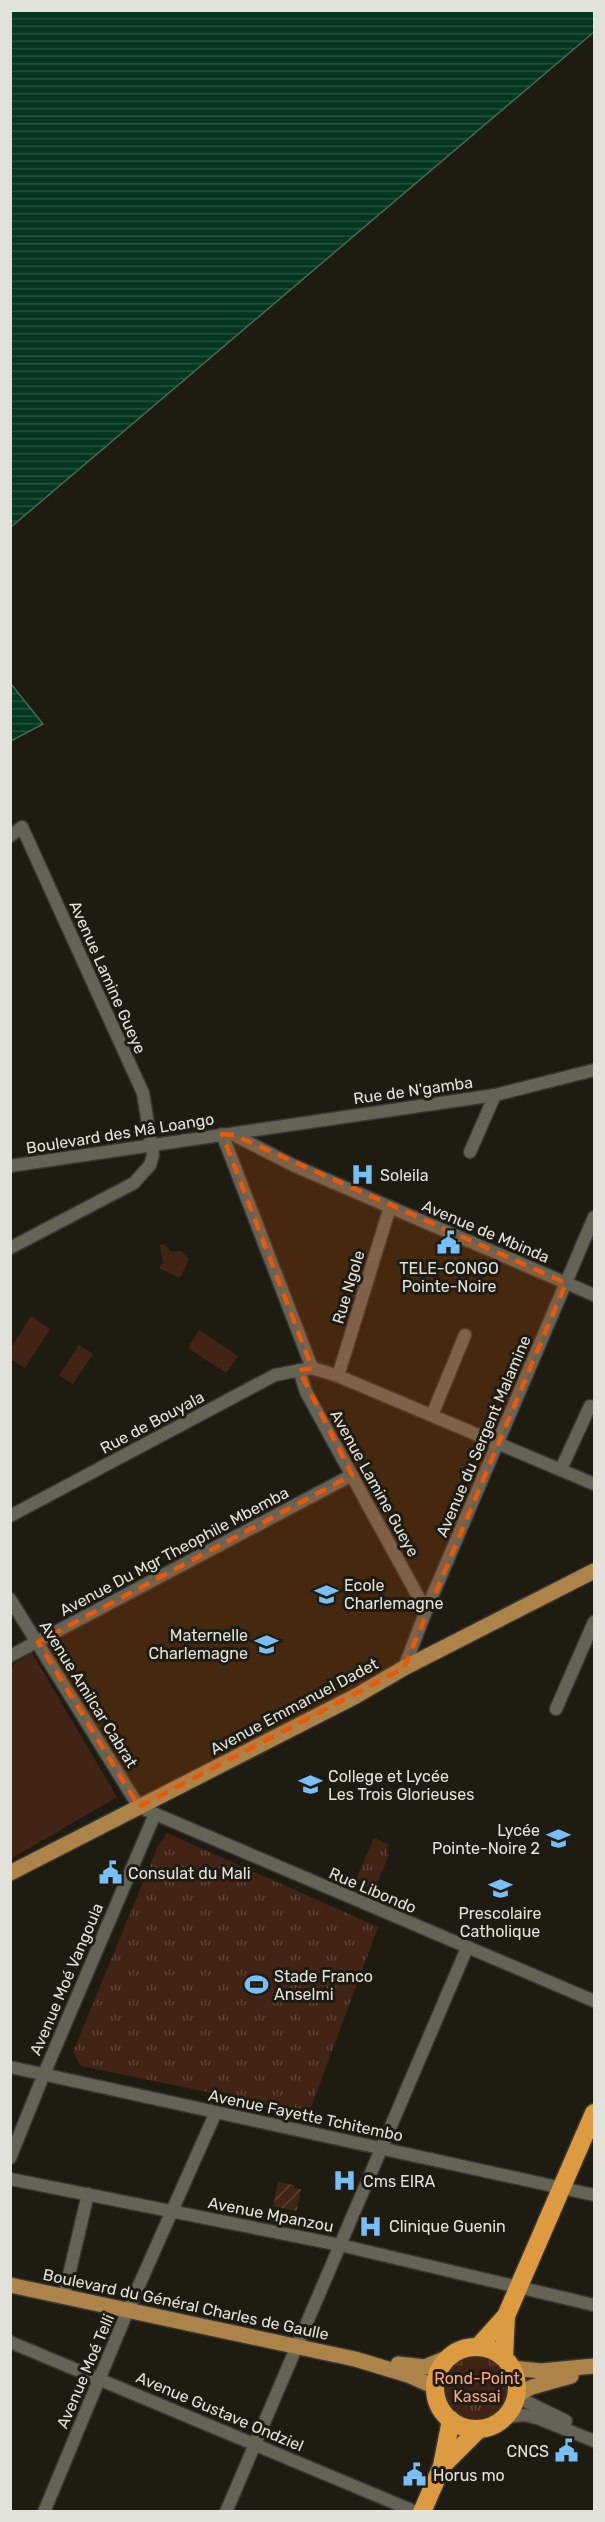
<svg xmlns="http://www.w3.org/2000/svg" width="605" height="2522" viewBox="0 0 605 2522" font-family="Rubik,sans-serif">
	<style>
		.grass { fill: #422417 }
		.park { fill: url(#park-tufts) }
		.garden { fill: url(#garden-furrows) }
		.water { fill: url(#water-rules); stroke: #466a57; stroke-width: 1.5 }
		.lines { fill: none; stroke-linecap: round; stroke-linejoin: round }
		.minor-casing { stroke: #383731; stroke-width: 15 }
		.major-casing { stroke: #383731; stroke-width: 18 }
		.highway-casing { stroke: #383731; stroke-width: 21 }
		.minor { stroke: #646356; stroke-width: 12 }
		.major { stroke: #ac8449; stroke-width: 15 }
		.highway { stroke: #dc9a41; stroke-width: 18 }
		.marked { fill: #e8590c; fill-opacity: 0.2; stroke: #e8590c; stroke-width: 4.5; stroke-dasharray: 12 8; stroke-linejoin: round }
		.labels { text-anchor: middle; stroke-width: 6; stroke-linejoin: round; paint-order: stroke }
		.street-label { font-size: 16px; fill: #e2e1da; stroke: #1e1c11 }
		.poi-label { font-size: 16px; fill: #e2e1da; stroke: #1e1c11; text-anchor: start }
		.park-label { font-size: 16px; fill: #fea683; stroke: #1e1c11 }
	</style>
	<defs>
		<pattern id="park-tufts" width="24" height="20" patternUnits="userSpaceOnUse" patternTransform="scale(1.5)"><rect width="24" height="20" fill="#422417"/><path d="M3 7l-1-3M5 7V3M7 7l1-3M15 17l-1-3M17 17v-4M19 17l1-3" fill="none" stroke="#5d4438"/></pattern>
		<pattern id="garden-furrows" width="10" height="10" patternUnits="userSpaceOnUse" patternTransform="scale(1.5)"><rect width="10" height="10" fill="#422417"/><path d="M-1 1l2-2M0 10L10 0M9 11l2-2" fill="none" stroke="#5d4438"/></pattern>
		<pattern id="water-rules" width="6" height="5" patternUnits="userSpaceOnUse" patternTransform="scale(1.5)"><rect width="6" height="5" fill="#03371f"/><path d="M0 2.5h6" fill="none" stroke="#27543f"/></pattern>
	</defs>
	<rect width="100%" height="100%" fill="#1e1c11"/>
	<!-- grass -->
	<g class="grass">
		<path d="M165,1244L170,1251H181L189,1259L180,1278L159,1268L163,1263L160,1245Z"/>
		<path d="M31,1316L50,1329L25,1368L11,1359V1348Z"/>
		<path d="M199,1330L238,1356L226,1373L188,1348Z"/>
		<path d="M79,1345L93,1354L73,1384L59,1375Z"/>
		<path d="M32,1653L117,1797L11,1859V1666Z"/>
	</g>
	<!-- park -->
	<g class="park">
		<path d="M167,1833L378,1927L309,2113L81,2066L73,2052L158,1846Z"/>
		<path d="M374,1838L389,1845L386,1853L389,1855L374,1890L355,1882Z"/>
		<circle cx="477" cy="2387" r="37"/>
	</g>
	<!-- garden -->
	<path class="garden" d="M278,2182L294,2185V2188L301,2189L297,2211L273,2206Z"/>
	<!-- water -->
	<g class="water">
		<path d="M11,10H594V32L11,527Z"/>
		<path d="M11,684L43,724L11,741H10Z"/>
	</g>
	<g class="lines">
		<defs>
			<g id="minor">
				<path d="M10,836L22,827L143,1093L153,1155L150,1165L134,1183L10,1248"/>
				<path d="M222,1134L312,1368"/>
				<path d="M234,1135L293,1165L594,1295"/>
				<path d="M470,1152L495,1095"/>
				<path d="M10,1166L495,1095L594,1070"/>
				<path d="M299,1370L306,1392L426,1611"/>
				<path d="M338,1376L390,1207"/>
				<path d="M432,1415L465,1335"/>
				<path d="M561,1469L590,1406"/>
				<path d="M10,1516L275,1375L312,1368L338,1376L594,1484"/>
				<path d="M10,1599L139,1807L594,2001"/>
				<path d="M10,1656L352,1475"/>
				<path d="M404,1668L426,1611L594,1217"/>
				<path d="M556,1709L594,1622"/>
				<path d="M10,2067L594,2195"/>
				<path d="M10,2158L44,2074L155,1814"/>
				<path d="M10,2179L340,2245L594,2305"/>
				<path d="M64,2296L88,2194"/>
				<path d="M10,2342L416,2512"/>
				<path d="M517,2397L566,2421"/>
				<path d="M506,2417L525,2415L540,2419L594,2441"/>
				<path d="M44,2512L128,2310L216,2112"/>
				<path d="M226,2512L467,1948"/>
			</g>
			<g id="major">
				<path d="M10,1873L356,1696L404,1668L594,1571"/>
				<path d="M10,2285L355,2359L408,2375L435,2387"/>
				<path d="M398,2364L425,2367L449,2357"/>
				<path d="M512,2368L541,2371L594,2366"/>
				<path d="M517,2395L532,2387L571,2376"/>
			</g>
			<g id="highway">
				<path d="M478,2347L506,2316L594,2113"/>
				<circle cx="476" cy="2388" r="41"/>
				<path d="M504,2357L506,2316"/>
				<path d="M443,2465L479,2429"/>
				<path d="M422,2512L442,2466L451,2420"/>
			</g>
		</defs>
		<!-- minor casing -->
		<use href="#minor" class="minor-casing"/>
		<!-- major casing -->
		<use href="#major" class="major-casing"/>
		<!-- highway casing -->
		<use href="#highway" class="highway-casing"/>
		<!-- minor -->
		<use href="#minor" class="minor"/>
		<!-- major -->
		<use href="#major" class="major"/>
		<!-- highway -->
		<use href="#highway" class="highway"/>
	</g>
	<!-- marked area -->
	<path class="marked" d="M222,1134L234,1135L566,1283L404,1668L139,1807L38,1642L352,1475L299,1370L312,1368Z"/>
	<!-- icons -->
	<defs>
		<symbol id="hospital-bare" viewBox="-9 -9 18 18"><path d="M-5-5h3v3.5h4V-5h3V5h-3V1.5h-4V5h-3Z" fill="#78bff7" stroke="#1e1c11" stroke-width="2.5" paint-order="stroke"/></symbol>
		<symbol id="civic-bare" viewBox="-9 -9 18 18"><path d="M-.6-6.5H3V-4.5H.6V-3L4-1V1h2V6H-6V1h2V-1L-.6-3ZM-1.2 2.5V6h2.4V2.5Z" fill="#78bff7" stroke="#1e1c11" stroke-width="2.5" paint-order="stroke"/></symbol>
		<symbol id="school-bare" viewBox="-9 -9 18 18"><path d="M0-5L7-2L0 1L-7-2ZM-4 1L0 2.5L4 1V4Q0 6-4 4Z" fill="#78bff7" stroke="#1e1c11" stroke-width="2.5" paint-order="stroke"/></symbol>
		<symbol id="stadium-bare" viewBox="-9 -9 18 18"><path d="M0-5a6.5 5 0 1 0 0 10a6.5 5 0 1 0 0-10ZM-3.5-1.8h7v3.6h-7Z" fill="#78bff7" stroke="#1e1c11" stroke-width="2.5" paint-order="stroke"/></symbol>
	</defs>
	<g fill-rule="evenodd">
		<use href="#hospital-bare" x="346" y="1158" width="33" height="33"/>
		<use href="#civic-bare" x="432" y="1226" width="33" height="33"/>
		<use href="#school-bare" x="310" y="1578" width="33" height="33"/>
		<use href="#school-bare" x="250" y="1628" width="33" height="33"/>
		<use href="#school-bare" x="294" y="1768" width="33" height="33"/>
		<use href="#school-bare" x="542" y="1822" width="33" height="33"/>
		<use href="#civic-bare" x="94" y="1856" width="33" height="33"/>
		<use href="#school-bare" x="484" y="1872" width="33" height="33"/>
		<use href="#stadium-bare" x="240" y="1968" width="33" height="33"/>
		<use href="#hospital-bare" x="328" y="2164" width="33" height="33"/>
		<use href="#hospital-bare" x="354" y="2210" width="33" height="33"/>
		<use href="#civic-bare" x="550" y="2434" width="33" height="33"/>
		<use href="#civic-bare" x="398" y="2458" width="33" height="33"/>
	</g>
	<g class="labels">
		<!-- street labels -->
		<g class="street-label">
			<text transform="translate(108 977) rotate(66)" y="6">Avenue Lamine Gueye</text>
			<text transform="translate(413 1090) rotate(-8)" y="6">Rue de N'gamba</text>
			<text transform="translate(120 1133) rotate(-9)" y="6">Boulevard des Mâ Loango</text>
			<text transform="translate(486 1231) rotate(23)" y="6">Avenue de Mbinda</text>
			<text transform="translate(348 1287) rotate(-73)" y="6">Rue Ngole</text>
			<text transform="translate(152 1422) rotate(-28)" y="6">Rue de Bouyala</text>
			<text transform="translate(483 1436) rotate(-67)" y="6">Avenue du Sergent Malamine</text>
			<text transform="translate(375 1483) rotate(61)" y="6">Avenue Lamine Gueye</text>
			<text transform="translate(174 1551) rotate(-28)" y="6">Avenue Du Mgr Theophile Mbemba</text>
			<text transform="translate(89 1694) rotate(58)" y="6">Avenue Amilcar Cabrat</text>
			<text transform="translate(294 1706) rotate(-28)" y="6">Avenue Emmanuel Dadet</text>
			<text transform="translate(373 1890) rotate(23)" y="6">Rue Libondo</text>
			<text transform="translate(66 1979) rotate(-67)" y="6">Avenue Moé Vangoula</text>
			<text transform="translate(306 2115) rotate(12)" y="6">Avenue Fayette Tchitembo</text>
			<text transform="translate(271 2214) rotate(11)" y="6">Avenue Mpanzou</text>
			<text transform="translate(186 2304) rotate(12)" y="6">Boulevard du Général Charles de Gaulle</text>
			<text transform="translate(85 2371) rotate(-67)" y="6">Avenue Moé Telli</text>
			<text transform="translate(220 2411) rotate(23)" y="6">Avenue Gustave Ondziel</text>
		</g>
		<!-- poi labels -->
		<g class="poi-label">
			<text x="380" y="1181">Soleila</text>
			<text x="449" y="1274" text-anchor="middle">TELE-CONGO<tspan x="449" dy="18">Pointe-Noire</tspan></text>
			<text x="344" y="1591">Ecole<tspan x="344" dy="18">Charlemagne</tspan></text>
			<text x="248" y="1641" text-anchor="end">Maternelle<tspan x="248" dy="18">Charlemagne</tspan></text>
			<text x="328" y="1782">College et Lycée<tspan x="328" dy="18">Les Trois Glorieuses</tspan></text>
			<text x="540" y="1836" text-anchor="end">Lycée<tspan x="540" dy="18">Pointe-Noire 2</tspan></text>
			<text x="128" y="1879">Consulat du Mali</text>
			<text x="500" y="1919" text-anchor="middle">Prescolaire<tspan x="500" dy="18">Catholique</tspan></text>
			<text x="274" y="1982">Stade Franco<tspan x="274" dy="18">Anselmi</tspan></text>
			<text x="363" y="2187">Cms EIRA</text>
			<text x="389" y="2232">Clinique Guenin</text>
			<text x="549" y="2457" text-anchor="end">CNCS</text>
			<text x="433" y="2481">Horus mo</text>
		</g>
		<!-- park labels -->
		<g class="park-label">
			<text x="477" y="2384">Rond-Point<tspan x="477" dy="18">Kassai</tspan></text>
		</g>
	</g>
	<!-- border -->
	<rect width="605" height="2522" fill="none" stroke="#e2e1da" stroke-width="24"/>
</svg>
